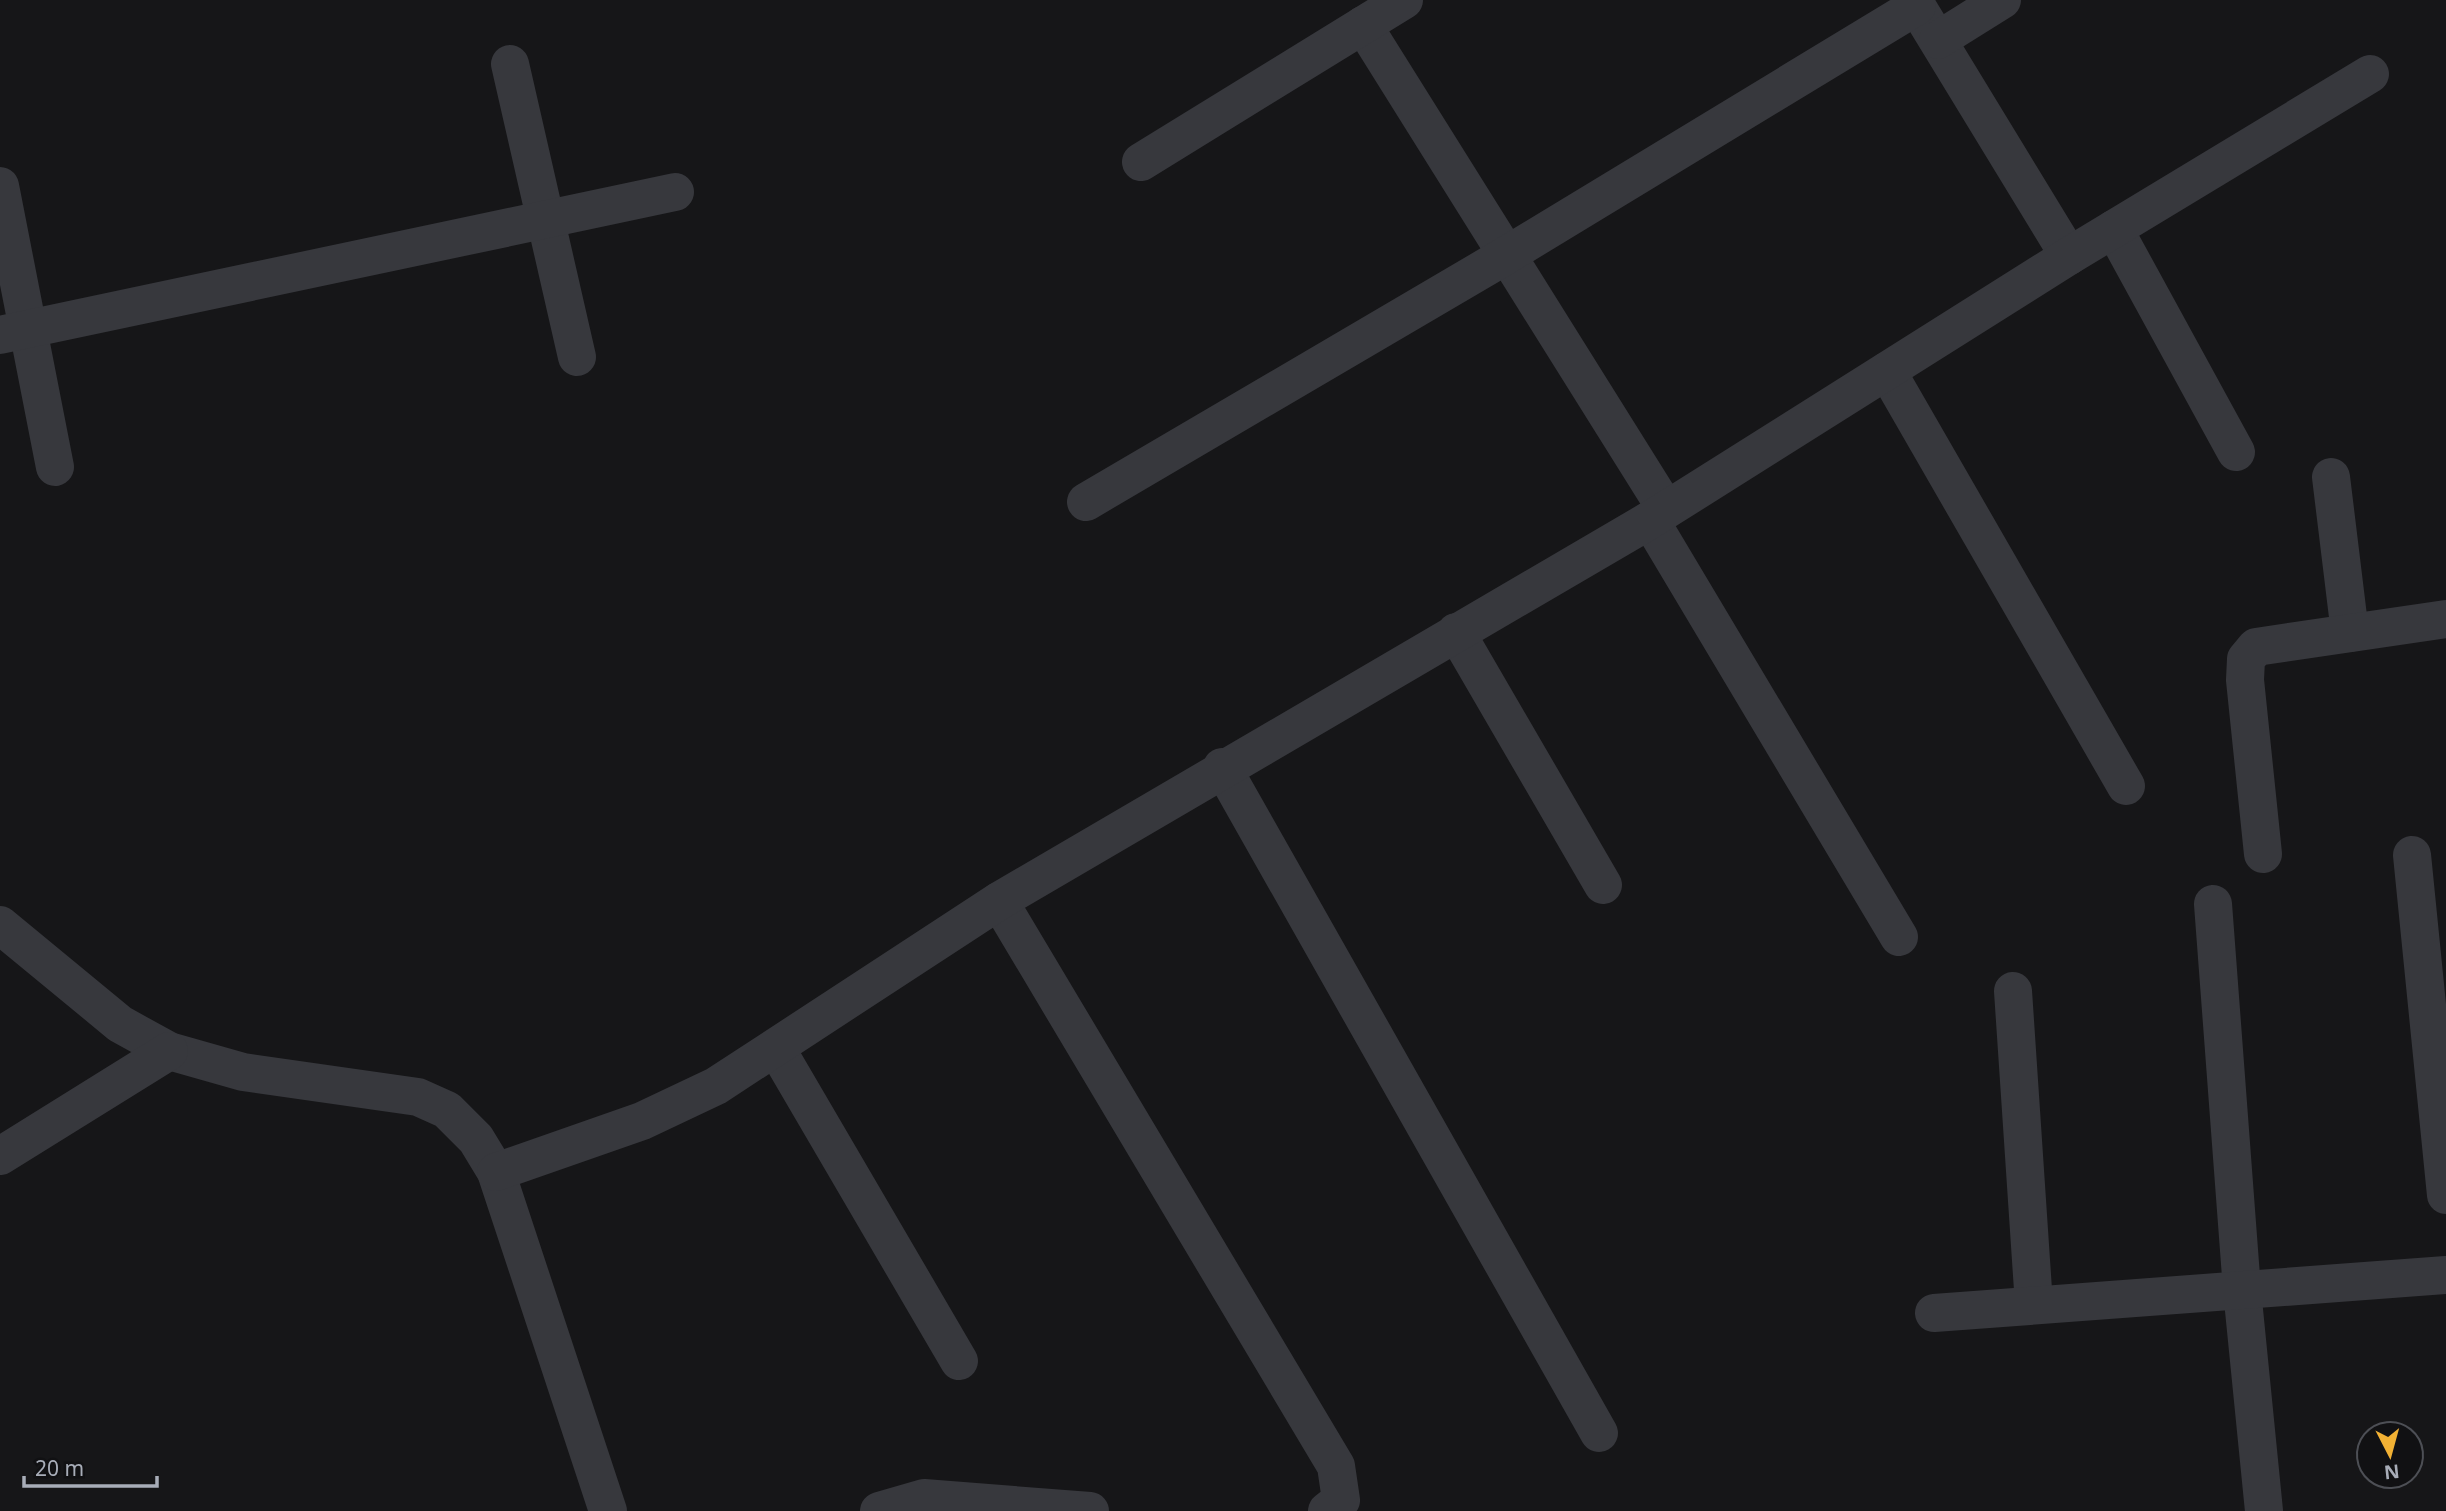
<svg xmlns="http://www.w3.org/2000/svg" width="2446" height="1511" viewBox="0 0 2446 1511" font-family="'Noto Sans',sans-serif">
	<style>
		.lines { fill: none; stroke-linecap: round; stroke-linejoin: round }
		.street { stroke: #37383d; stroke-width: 38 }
	</style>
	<rect width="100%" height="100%" fill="#161618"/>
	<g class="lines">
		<!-- street -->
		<g class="street">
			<path d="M1913,0L2069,256"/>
			<path d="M1363,25L1666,509"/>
			<path d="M1938,40L2002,0"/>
			<path d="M510,64L577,357"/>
			<path d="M1141,162L1404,0"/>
			<path d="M0,186L55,467"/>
			<path d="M2114,229L2236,452"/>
			<path d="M0,335L675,192"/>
			<path d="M1887,371L2126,786"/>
			<path d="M2331,477L2350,633"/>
			<path d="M1086,502L1505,256L1917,6"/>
			<path d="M1650,520L1899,937"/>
			<path d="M1456,632L1603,885"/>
			<path d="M1222,767L1599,1433"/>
			<path d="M2263,854L2245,680L2246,659L2256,647L2446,619"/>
			<path d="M2412,855L2446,1195"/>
			<path d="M999,901L1336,1466L1341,1500L1327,1511"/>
			<path d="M2213,904L2242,1290L2264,1511"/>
			<path d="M0,925L120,1024L169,1051L243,1072L418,1097L447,1110L476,1139L496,1172L608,1511"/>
			<path d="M2013,991L2034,1305"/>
			<path d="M776,1048L959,1361"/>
			<path d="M0,1156L169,1051"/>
			<path d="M496,1172L642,1121L716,1086L999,901L1650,520L2069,256L2370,74"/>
			<path d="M1934,1313L2446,1275"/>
			<path d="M879,1511L924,1498L1090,1511"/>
		</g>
	</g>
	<!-- north arrow -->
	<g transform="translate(2390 1455) rotate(174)"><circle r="33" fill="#111113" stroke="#4d4f55" stroke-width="2"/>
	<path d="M0-5L12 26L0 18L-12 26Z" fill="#f2b134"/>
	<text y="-10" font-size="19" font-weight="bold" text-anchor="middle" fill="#a8adb8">N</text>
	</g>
	<!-- scale -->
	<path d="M24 1476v10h133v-10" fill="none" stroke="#a8adb8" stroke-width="3.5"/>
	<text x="35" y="1476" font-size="21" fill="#a8adb8" stroke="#111113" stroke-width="5" paint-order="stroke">20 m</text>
</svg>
